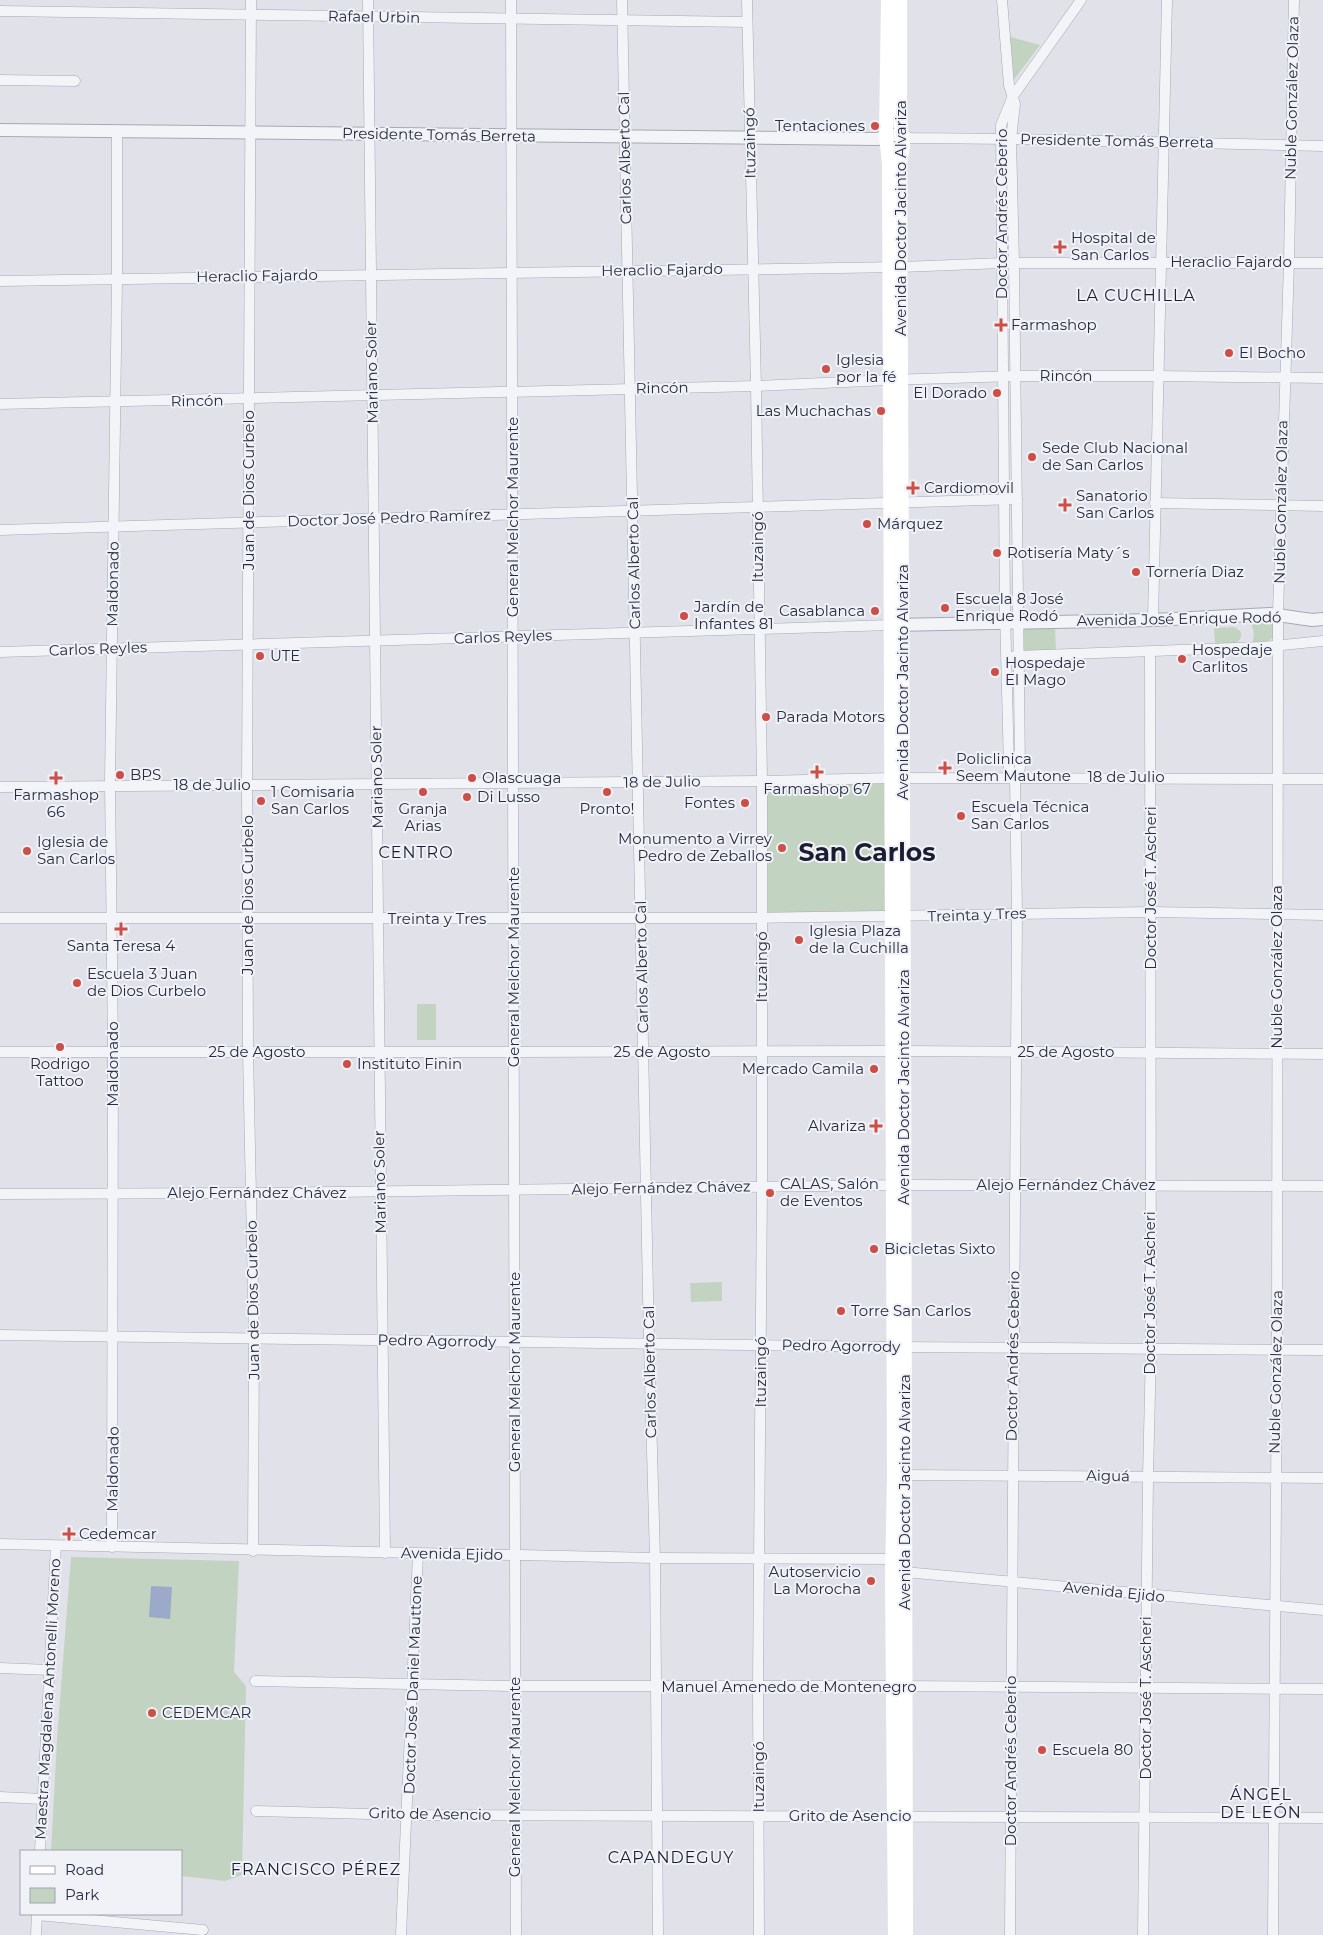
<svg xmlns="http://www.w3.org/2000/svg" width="1323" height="1935" viewBox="0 0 1323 1935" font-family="Montserrat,sans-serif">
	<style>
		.green { fill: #c3d3c2 }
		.water { fill: #9ca9c9 }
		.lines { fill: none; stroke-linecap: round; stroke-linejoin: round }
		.minor-casing { stroke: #a6a8b3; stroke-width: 11 }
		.tertiary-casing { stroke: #a6a8b3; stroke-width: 14 }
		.minor { stroke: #f3f4f8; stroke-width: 10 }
		.tertiary { stroke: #f3f4f8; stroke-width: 12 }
		.secondary { stroke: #fff; stroke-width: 14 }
		.poi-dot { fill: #cd4e47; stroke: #f0f2f7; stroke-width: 2 }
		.labels { text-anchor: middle; stroke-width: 4; stroke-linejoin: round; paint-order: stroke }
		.street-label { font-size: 15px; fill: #292d41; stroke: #f0f2f7 }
		.poi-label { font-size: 15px; fill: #292d41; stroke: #f0f2f7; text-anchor: start }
		.neighbourhood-label { font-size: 16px; letter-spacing: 1px; fill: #1b1e32; stroke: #f0f2f7 }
		.town-label { font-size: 25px; font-weight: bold; fill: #1b1e32; stroke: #f0f2f7 }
	</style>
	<rect width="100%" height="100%" fill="#e1e2e9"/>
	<!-- green -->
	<g class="green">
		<path d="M1007,36L1040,45L1013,81Z"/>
		<path d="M1247,618L1273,619L1274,637L1268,641L1252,643C1256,634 1253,626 1247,618Z"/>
		<path d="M1055,626L1056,651L1023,653L1022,632L1027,627Z"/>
		<path d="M1234,627C1238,629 1242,631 1241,636C1240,647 1223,644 1215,644L1214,628Z"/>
		<path d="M885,783L886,915H768L767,784Z"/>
		<rect x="417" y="1004" width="19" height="36"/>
		<path d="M722,1282V1301L691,1302L690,1283Z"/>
		<path d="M71,1557L239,1561L234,1672L246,1686L242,1875L225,1881L181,1876V1851H51L57,1739Z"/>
	</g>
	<!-- water -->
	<path class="water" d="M151,1586L172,1587L170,1619L149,1617Z"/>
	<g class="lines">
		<defs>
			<g id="minor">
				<path d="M251,0L247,785L248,1052L254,1338L253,1551"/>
				<path d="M368,0L385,1553"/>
				<path d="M511,0L516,1935"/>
				<path d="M622,0L649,1343L655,1558L658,1935"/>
				<path d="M747,0L756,386L762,781V1186L758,1686L759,1935"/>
				<path d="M1002,0L1009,85L1015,104L1011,139L1014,263L1020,768L1015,778L1017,913L1010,1935"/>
				<path d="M0,11L747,22"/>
				<path d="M0,80L75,81"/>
				<path d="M902,135L911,138L1011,139L1323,146"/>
				<path d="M0,281L901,267L1003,263H1323"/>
				<path d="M0,404L756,386L889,380L1015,376H1158L1323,378"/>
				<path d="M1155,503L1323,506"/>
				<path d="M0,530L1017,499"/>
				<path d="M1153,620L1167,0"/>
				<path d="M0,652L891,625"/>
				<path d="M1014,656L1262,647L1323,641"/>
				<path d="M1015,778L1009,768L1005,612L1001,125L1013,96L1081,0"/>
				<path d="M0,787L762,781L891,778L1323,779"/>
				<path d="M0,918H752L1151,912L1323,915"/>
				<path d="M0,1052H514L903,1051L1323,1054"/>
				<path d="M0,1194L251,1193L904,1185L1323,1186"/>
				<path d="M0,1335L893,1347L1323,1350"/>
				<path d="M900,1475L1323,1478"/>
				<path d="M0,1544L655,1558L898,1559"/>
				<path d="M112,1547L113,1052L110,781L117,279V132"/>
				<path d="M904,1572L1323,1610"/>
				<path d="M0,1668L50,1670"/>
				<path d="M255,1681L515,1686H894L1323,1689"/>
				<path d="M0,1797L43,1799"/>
				<path d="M256,1811L408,1815L1323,1818"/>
				<path d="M40,1851L56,1546"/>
				<path d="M37,1915L203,1930"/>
				<path d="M36,1935L37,1914"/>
				<path d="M401,1935L418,1554"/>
				<path d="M1143,1935L1148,1477L1151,1349L1150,652"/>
				<path d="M1273,1935L1277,1350L1278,614L1289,262L1294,0"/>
			</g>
			<g id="tertiary">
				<path d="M0,130L878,139L886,135H902"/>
				<path d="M894,625L1153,620L1270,614L1312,620L1323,619"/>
			</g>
		</defs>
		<!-- minor casing -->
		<use href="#minor" class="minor-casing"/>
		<!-- tertiary casing -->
		<use href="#tertiary" class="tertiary-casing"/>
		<!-- minor -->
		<use href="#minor" class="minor"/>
		<!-- tertiary -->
		<use href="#tertiary" class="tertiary"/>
		<!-- secondary -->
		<g class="secondary">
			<path d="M888,0L886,135L889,164L894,1475L892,1579L895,1935"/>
			<path d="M900,0V118L903,146L900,164C906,754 903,1345 906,1935"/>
		</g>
	</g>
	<!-- markers -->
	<g class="poi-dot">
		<circle cx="875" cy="126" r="5"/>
		<path d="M1057.5 239.5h5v5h5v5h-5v5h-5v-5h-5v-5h5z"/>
		<path d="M998.5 317.5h5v5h5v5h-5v5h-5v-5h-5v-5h5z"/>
		<circle cx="1229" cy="353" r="5"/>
		<circle cx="826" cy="369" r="5"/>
		<circle cx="997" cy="393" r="5"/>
		<circle cx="881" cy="411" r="5"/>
		<circle cx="1032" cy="457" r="5"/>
		<path d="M910.5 480.5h5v5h5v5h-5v5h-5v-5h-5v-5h5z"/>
		<path d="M1062.5 497.5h5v5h5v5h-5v5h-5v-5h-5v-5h5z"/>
		<circle cx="867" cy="524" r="5"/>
		<circle cx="997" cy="553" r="5"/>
		<circle cx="1136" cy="572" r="5"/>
		<circle cx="945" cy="608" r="5"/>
		<circle cx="875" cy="611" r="5"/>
		<circle cx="684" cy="616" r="5"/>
		<circle cx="260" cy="656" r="5"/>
		<circle cx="1182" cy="659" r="5"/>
		<circle cx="995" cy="672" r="5"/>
		<circle cx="766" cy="717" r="5"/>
		<path d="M942.5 760.5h5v5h5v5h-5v5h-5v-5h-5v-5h5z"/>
		<path d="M814.5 764.5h5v5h5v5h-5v5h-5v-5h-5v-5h5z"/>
		<circle cx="120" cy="775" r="5"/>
		<path d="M53.5 770.5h5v5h5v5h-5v5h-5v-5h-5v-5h5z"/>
		<circle cx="472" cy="778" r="5"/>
		<circle cx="423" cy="792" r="5"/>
		<circle cx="607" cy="792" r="5"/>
		<circle cx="467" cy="797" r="5"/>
		<circle cx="261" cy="801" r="5"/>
		<circle cx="745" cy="803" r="5"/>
		<circle cx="961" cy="816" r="5"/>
		<circle cx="782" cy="848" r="5"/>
		<circle cx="27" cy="851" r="5"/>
		<path d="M118.5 921.5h5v5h5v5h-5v5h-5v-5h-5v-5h5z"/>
		<circle cx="799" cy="940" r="5"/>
		<circle cx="77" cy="983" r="5"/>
		<circle cx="60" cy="1047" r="5"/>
		<circle cx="347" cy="1064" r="5"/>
		<circle cx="874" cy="1069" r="5"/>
		<path d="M873.5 1118.5h5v5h5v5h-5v5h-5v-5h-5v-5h5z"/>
		<circle cx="770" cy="1193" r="5"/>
		<circle cx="874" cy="1249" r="5"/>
		<circle cx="841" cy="1311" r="5"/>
		<path d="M66.5 1526.5h5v5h5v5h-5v5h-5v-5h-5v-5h5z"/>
		<circle cx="871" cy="1581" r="5"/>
		<circle cx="152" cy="1713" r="5"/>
		<circle cx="1042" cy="1750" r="5"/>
	</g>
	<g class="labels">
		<!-- street labels -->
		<g class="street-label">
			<text transform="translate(374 17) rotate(1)" y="5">Rafael Urbin</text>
			<text transform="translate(1292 98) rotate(-89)" y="5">Nuble González Olaza</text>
			<text transform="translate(439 135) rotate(1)" y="5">Presidente Tomás Berreta</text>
			<text transform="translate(1117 141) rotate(1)" y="5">Presidente Tomás Berreta</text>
			<text transform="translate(750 143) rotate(-91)" y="5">Ituzaingó</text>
			<text transform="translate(625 158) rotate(-91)" y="5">Carlos Alberto Cal</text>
			<text transform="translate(1002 214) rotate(-90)" y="5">Doctor Andrés Ceberio</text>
			<text transform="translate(901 218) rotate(-90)" y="5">Avenida Doctor Jacinto Alvariza</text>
			<text x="1231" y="267">Heraclio Fajardo</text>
			<text transform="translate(662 270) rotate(-1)" y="5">Heraclio Fajardo</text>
			<text transform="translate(257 276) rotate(-1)" y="5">Heraclio Fajardo</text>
			<text transform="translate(372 372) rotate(-91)" y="5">Mariano Soler</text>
			<text x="1066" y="381">Rincón</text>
			<text transform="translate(662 388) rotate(-1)" y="5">Rincón</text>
			<text transform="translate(197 401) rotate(-1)" y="5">Rincón</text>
			<text transform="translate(249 490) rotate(-90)" y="5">Juan de Dios Curbelo</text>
			<text transform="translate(1281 502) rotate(-89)" y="5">Nuble González Olaza</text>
			<text transform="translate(513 517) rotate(-90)" y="5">General Melchor Maurente</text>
			<text transform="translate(389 518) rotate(-2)" y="5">Doctor José Pedro Ramírez</text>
			<text transform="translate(758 547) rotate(-90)" y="5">Ituzaingó</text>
			<text transform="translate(634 563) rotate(-91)" y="5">Carlos Alberto Cal</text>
			<text transform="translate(113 584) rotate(-89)" y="5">Maldonado</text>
			<text transform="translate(1179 619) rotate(-1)" y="5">Avenida José Enrique Rodó</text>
			<text transform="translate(503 637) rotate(-2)" y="5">Carlos Reyles</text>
			<text transform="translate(98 649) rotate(-2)" y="5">Carlos Reyles</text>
			<text transform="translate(903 682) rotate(-90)" y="5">Avenida Doctor Jacinto Alvariza</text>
			<text transform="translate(377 777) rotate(-91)" y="5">Mariano Soler</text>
			<text x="1126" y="782">18 de Julio</text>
			<text transform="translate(662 782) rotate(-1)" y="5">18 de Julio</text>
			<text x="212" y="790">18 de Julio</text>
			<text transform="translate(1151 888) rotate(-90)" y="5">Doctor José T. Ascheri</text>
			<text transform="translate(248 895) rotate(-90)" y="5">Juan de Dios Curbelo</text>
			<text transform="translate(977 915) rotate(-2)" y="5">Treinta y Tres</text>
			<text x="437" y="924">Treinta y Tres</text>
			<text transform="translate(514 967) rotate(-90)" y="5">General Melchor Maurente</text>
			<text transform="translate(642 967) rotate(-91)" y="5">Carlos Alberto Cal</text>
			<text transform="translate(762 967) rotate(-90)" y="5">Ituzaingó</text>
			<text transform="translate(1277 967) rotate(-90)" y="5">Nuble González Olaza</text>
			<text x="257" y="1057">25 de Agosto</text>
			<text x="662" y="1057">25 de Agosto</text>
			<text x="1066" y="1057">25 de Agosto</text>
			<text transform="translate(113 1064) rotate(-90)" y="5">Maldonado</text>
			<text transform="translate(904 1087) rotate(-90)" y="5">Avenida Doctor Jacinto Alvariza</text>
			<text transform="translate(380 1182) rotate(-91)" y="5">Mariano Soler</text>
			<text x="1066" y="1190">Alejo Fernández Chávez</text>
			<text transform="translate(661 1188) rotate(-1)" y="5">Alejo Fernández Chávez</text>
			<text x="257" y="1198">Alejo Fernández Chávez</text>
			<text transform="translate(1150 1293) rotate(-90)" y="5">Doctor José T. Ascheri</text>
			<text transform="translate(253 1300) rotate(-91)" y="5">Juan de Dios Curbelo</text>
			<text transform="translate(437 1341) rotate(1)" y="5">Pedro Agorrody</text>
			<text transform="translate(841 1346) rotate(1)" y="5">Pedro Agorrody</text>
			<text transform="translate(1013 1356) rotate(-89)" y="5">Doctor Andrés Ceberio</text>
			<text transform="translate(515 1372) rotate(-90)" y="5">General Melchor Maurente</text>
			<text transform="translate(650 1372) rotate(-91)" y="5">Carlos Alberto Cal</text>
			<text transform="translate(761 1372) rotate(-90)" y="5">Ituzaingó</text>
			<text transform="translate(1276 1372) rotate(-89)" y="5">Nuble González Olaza</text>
			<text transform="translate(113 1469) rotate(-89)" y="5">Maldonado</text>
			<text transform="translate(1108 1476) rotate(1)" y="5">Aiguá</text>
			<text transform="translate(905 1492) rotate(-90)" y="5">Avenida Doctor Jacinto Alvariza</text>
			<text transform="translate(452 1554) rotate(1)" y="5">Avenida Ejido</text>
			<text transform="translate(1114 1592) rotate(6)" y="5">Avenida Ejido</text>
			<text transform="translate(413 1685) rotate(-88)" y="5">Doctor José Daniel Mauttone</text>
			<text x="789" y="1692">Manuel Amenedo de Montenegro</text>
			<text transform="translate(1146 1698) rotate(-90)" y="5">Doctor José T. Ascheri</text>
			<text transform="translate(48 1699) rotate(-87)" y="5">Maestra Magdalena Antonelli Moreno</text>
			<text transform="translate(1011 1761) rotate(-90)" y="5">Doctor Andrés Ceberio</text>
			<text transform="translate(515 1777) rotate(-90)" y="5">General Melchor Maurente</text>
			<text transform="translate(759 1777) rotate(-90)" y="5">Ituzaingó</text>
			<text transform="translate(430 1814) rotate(1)" y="5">Grito de Asencio</text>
			<text x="850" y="1821">Grito de Asencio</text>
		</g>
		<!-- poi labels -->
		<g class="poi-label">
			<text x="865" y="131" text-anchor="end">Tentaciones</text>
			<text x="1071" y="243">Hospital de<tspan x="1071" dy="17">San Carlos</tspan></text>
			<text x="1011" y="330">Farmashop</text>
			<text x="1239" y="358">El Bocho</text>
			<text x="836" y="365">Iglesia<tspan x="836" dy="17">por la fé</tspan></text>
			<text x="987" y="398" text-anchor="end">El Dorado</text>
			<text x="871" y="416" text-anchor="end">Las Muchachas</text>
			<text x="1042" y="453">Sede Club Nacional<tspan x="1042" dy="17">de San Carlos</tspan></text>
			<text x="924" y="493">Cardiomovil</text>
			<text x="1076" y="501">Sanatorio<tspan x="1076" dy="17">San Carlos</tspan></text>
			<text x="877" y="529">Márquez</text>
			<text x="1007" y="558">Rotisería Maty´s</text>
			<text x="1146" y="577">Tornería Diaz</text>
			<text x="955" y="604">Escuela 8 José<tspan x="955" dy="17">Enrique Rodó</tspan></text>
			<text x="694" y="612">Jardín de<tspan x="694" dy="17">Infantes 81</tspan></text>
			<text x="865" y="616" text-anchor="end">Casablanca</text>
			<text x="1192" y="655">Hospedaje<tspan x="1192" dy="17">Carlitos</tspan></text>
			<text x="270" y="661">UTE</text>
			<text x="1005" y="668">Hospedaje<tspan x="1005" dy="17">El Mago</tspan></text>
			<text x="776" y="722">Parada Motors</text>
			<text x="956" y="764">Policlinica<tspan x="956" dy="17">Seem Mautone</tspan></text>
			<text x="130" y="780">BPS</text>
			<text x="482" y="783">Olascuaga</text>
			<text x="817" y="794" text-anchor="middle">Farmashop 67</text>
			<text x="271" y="797">1 Comisaria<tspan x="271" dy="17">San Carlos</tspan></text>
			<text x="56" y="800" text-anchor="middle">Farmashop<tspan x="56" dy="17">66</tspan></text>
			<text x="477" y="802">Di Lusso</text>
			<text x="735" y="808" text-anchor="end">Fontes</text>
			<text x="971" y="812">Escuela Técnica<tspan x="971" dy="17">San Carlos</tspan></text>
			<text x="423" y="814" text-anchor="middle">Granja<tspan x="423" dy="17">Arias</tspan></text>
			<text x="607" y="814" text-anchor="middle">Pronto!</text>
			<text x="772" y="844" text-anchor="end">Monumento a Virrey<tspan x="772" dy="17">Pedro de Zeballos</tspan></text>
			<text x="37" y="847">Iglesia de<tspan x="37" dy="17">San Carlos</tspan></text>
			<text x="809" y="936">Iglesia Plaza<tspan x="809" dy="17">de la Cuchilla</tspan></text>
			<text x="121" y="951" text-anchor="middle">Santa Teresa 4</text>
			<text x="87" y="979">Escuela 3 Juan<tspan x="87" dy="17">de Dios Curbelo</tspan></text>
			<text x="60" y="1069" text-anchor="middle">Rodrigo<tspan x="60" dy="17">Tattoo</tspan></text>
			<text x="357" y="1069">Instituto Finin</text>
			<text x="864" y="1074" text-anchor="end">Mercado Camila</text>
			<text x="866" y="1131" text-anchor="end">Alvariza</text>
			<text x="780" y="1189">CALAS, Salón<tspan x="780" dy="17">de Eventos</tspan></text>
			<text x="884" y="1254">Bicicletas Sixto</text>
			<text x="851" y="1316">Torre San Carlos</text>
			<text x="79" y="1539">Cedemcar</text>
			<text x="861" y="1577" text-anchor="end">Autoservicio<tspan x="861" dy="17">La Morocha</tspan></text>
			<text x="162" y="1718">CEDEMCAR</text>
			<text x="1052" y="1755">Escuela 80</text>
		</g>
		<!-- neighbourhood labels -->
		<g class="neighbourhood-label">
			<text x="1136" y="301">LA CUCHILLA</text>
			<text x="416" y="858">CENTRO</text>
			<text x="1261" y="1800">ÁNGEL<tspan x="1261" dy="18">DE LEÓN</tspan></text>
			<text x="671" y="1863">CAPANDEGUY</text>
			<text x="316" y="1875">FRANCISCO PÉREZ</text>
		</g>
		<!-- town labels -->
		<g class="town-label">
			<text x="867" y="861">San Carlos</text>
		</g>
	</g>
	<!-- legend -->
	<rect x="20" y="1850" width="162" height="65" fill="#f0f2f7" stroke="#a0a3ae"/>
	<rect x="30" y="1866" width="25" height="8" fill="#ffffff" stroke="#a0a3ae"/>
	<text x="65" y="1875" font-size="15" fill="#292d41">Road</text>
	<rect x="30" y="1888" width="25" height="15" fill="#c3d3c2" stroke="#a0a3ae"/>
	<text x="65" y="1900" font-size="15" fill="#292d41">Park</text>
</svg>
